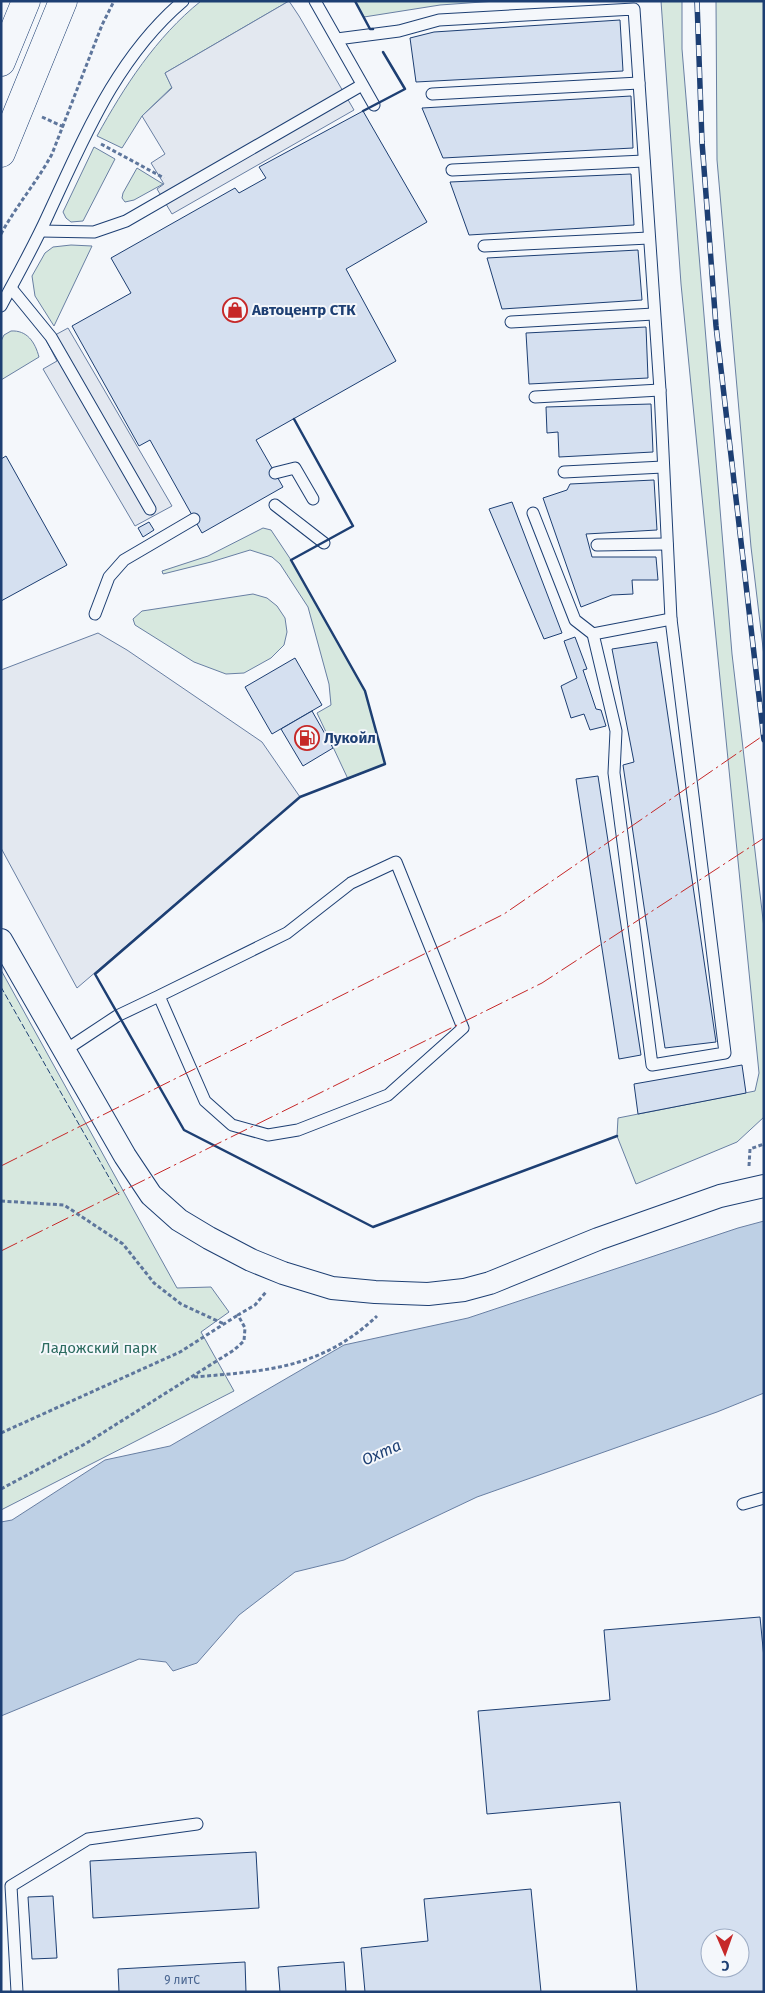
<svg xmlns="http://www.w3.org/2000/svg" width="765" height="1993" viewBox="0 0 765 1993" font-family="'Fira Sans',sans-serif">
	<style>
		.green { fill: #d7e8df; stroke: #687fa3 }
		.parking { fill: #e3e8f0; stroke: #687fa3 }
		.water { fill: #bed0e5; stroke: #687fa3 }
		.building { fill: #d5e0f0; stroke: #1d3f73; fill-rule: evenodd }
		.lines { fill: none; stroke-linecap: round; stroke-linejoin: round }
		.lane-casing { stroke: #1d3f73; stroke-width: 13 }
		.street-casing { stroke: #1d3f73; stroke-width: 24 }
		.primary-casing { stroke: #1d3f73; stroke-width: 29 }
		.path { stroke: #5e769c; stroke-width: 3; stroke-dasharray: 4 2.5; stroke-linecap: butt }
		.lane { stroke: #f4f7fb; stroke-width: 11 }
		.street { stroke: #f4f7fb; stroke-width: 22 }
		.primary { stroke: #f4f7fb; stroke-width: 28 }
		.rail-casing { stroke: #1d3f73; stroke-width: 5.5 }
		.rail { stroke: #f4f7fb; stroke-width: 4; stroke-dasharray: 11; stroke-linecap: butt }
		.fence { stroke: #1d3f73; stroke-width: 1; stroke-dasharray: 6 2.5; stroke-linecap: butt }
		.wall { stroke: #1d3f73; stroke-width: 2.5 }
		.power { stroke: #c62828; stroke-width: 1; stroke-dasharray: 18 4 2.5 4; stroke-linecap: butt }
		.labels { text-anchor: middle; stroke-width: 4; stroke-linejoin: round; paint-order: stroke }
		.number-label { font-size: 12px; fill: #4b6792 }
		.poi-label { font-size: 15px; font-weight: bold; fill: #1d3f73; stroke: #f4f7fb; text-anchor: start }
		.park-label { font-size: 15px; fill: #2c6c60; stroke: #f4f7fb }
		.water-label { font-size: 16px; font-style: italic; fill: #1d3f73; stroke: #f4f7fb }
	</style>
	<rect width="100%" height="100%" fill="#f4f7fb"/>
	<!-- green -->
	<g class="green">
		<path d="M201,1H289L165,73L172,87L142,116L122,148L97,136C124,87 156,37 201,1Z"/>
		<path d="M355,1H496L440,5L364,17Z"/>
		<path d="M661,1H682V49L732,654L764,928V1117L737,1142L636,1184L617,1136L618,1118L755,1091L759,1073L681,284Z"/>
		<path d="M716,1H764V656L751,547L717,160Z"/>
		<path d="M94,147L115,159L83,221L71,222L66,218L63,212Z"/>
		<path d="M137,168L163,184L134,200L125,202L122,198L123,193Z"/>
		<path d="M71,245L92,246L54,326L35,296L32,276L45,253L53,247Z"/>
		<path d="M11,331C27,330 35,342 39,357L1,380V341L4,335Z"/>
		<path d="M263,528L271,530L291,560L365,691L385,764L348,779L317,713L331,705L329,684L308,607L280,564L272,557L250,550L211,562L163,574L162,571L208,556Z"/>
		<path d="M253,594L267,598L277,606L285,618L287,632L284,645L271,658L244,673L226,674L194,662L135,625L133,619L142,611Z"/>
		<path d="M1,970L177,1288L211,1287L229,1312L201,1332L234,1391L1,1510Z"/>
	</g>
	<!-- parking -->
	<g class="parking">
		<path d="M289,1L299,16L354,110L172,214L157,189L164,184L151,163L165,154L142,116L172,88L165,73Z"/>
		<path d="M68,328L172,506L135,526L43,369L57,361L46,340Z"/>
		<path d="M98,633L127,650L262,742L300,797L77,988L1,848V670Z"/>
	</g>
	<!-- water -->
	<path class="water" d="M764,1221V1393L717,1412L477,1497L344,1560L295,1572L239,1615L197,1663L173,1671L166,1662L139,1659L1,1716V1522L12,1520L105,1460L170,1446L344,1345L468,1318L738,1228Z"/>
	<!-- building -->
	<g class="building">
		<path d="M620,20L623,71L416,82L410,38L434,32Z"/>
		<path d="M631,96L633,148L443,158L422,108Z"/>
		<path d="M363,111L427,222L346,269L396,361L256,440L283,487L202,533L150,440L139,446L72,326L131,293L111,258L235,188L239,193L266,178L259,167Z"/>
		<path d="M631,174L634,225L469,235L450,182Z"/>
		<path d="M638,250L642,300L502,309L487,258Z"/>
		<path d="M646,327L648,378L529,384L526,333Z"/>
		<path d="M651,404L653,452L559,457L558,432L547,433L546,407Z"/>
		<path d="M6,456L67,565L1,601V459Z"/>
		<path d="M654,480L657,530L586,534L592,557H656L658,580H632L633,594L612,595L581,607L543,498L567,490L570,484Z"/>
		<path d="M512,502L562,633L544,639L489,509Z"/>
		<path d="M149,522L154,530L143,537L138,528Z"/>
		<path d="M575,637L587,669L583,670L596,709L601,710L606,726L590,730L584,714L571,718L561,686L577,678L564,641Z"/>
		<path d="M657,642L716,1042L665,1048L623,765L634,762L612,649Z"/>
		<path d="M295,658L322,705L272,734L245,687Z"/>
		<path d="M312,711L333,748L303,766L281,729Z"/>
		<path d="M598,776L641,1055L619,1059L576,779Z"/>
		<path d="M742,1065L746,1093L638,1114L634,1084Z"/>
		<path d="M760,1617L764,1658V1992H637L620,1802L487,1814L478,1711L610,1700L604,1630ZM710,1938H740V1968H710Z"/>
		<path d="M256,1852L259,1908L93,1918L90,1861Z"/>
		<path d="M531,1889L541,1992H365L361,1948L428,1941L424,1899Z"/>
		<path d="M53,1896L57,1958L32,1959L28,1897Z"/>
		<path d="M245,1962L246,1992H119L118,1969Z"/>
		<path d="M344,1962L346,1992H280L278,1967Z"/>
	</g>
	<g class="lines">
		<defs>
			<g id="lane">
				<path d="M315,1L374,105"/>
				<path d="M337,39L399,31L439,20L634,9L660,390L671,619L725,1053L652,1065L614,773L616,731L593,634L575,620L533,513"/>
				<path d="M432,94L639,83"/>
				<path d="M452,170L644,161"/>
				<path d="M41,231L94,232L126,221L362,85"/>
				<path d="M484,246L649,238"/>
				<path d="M11,288L51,337L150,509"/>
				<path d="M1,306C17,276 34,246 48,215C84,138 116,58 183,1"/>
				<path d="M511,322L654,314"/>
				<path d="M535,397L660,390"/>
				<path d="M564,472L663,467"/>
				<path d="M275,473L295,468L313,499"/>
				<path d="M275,505L324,543"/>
				<path d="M597,545L667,544"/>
				<path d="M95,614L109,577L124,560L194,519"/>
				<path d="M593,634L671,619"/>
				<path d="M64,1051L117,1016L159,996L205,1101L232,1125L268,1135L298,1130L388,1095L463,1028L396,862L351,883L287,933L159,996"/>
				<path d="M743,1504L764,1498"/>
				<path d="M17,1992L11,1886L88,1839L197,1824"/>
			</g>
			<path id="street" d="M1,940L125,1156L151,1195L179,1220L209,1238L251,1260L283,1273L332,1288L375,1292L428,1294L464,1290L490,1283L598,1239L720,1196L764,1186"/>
			<g id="primary">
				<path d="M1,62L26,1"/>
				<path d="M1,153L63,1"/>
			</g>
		</defs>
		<!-- lane casing -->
		<use href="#lane" class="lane-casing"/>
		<!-- street casing -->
		<use href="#street" class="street-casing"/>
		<!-- primary casing -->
		<use href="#primary" class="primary-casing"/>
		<!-- path -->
		<g class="path">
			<path d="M42,117L64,127"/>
			<path d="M101,144L164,178"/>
			<path d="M1,234C16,206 37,182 52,154L102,25L114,1"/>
			<path d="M749,1166L750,1149L764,1144"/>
			<path d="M1,1201L64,1205L123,1244L154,1283L181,1304L224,1324"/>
			<path d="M194,1377C266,1371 321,1369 377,1316"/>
			<path d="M1,1433L180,1352L238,1315"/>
			<path d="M1,1489L85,1444L234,1350L244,1341L245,1328L238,1315L255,1305L266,1292"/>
		</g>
		<!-- lane -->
		<use href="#lane" class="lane"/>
		<!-- street -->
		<use href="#street" class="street"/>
		<!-- primary -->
		<use href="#primary" class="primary"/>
		<defs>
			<path id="rail" d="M697,1L702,142L716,326L764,740"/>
		</defs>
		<!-- rail casing -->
		<use href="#rail" class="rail-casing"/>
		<!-- rail -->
		<use href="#rail" class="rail"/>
		<!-- fence -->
		<path class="fence" d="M1,987L119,1195"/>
		<!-- wall -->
		<g class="wall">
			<path d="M355,1L370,29H373"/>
			<path d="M363,111L405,89L383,52"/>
			<path d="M294,419L353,526L291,560L365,691L385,764L300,797L95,974L184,1130L373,1227L617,1136"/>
		</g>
		<!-- power -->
		<g class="power">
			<path d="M1,1166L504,914L764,735"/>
			<path d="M1,1251L542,983L764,838"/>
		</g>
	</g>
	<!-- icons -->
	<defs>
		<symbol id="shop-ring" viewBox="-11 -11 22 22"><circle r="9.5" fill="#f4f7fb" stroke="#c62828" stroke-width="1.5"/><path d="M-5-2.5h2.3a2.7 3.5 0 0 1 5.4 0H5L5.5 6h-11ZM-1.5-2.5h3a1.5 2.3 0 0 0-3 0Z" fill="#c62828"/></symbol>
		<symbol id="fuel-ring" viewBox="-11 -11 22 22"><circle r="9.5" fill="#f4f7fb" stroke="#c62828" stroke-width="1.5"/><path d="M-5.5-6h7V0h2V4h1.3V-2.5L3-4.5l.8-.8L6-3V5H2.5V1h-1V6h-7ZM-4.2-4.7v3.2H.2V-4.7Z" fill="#c62828"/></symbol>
	</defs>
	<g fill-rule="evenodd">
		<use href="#shop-ring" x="221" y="296" width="28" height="28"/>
		<use href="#fuel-ring" x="293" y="724" width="28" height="28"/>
	</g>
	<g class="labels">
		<!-- number labels -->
		<g class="number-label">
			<text x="182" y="1984">9 литС</text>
		</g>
		<!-- poi labels -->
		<g class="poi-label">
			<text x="252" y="315">Автоцентр СТК</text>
			<text x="324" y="743">Лукойл</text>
		</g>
		<!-- park labels -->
		<g class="park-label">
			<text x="99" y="1353">Ладожский парк</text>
		</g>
		<!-- water labels -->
		<g class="water-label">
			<text transform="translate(381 1452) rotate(-24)" y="6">Охта</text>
		</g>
	</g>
	<!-- border -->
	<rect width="765" height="1993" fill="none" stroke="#1d3f73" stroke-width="5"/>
	<!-- north arrow -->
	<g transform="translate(725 1953) rotate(178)"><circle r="24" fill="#f4f7fb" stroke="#9eadc5"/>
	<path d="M0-4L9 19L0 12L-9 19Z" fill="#c62828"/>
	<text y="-8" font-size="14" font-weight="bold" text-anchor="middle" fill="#1d3f73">С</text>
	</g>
</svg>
